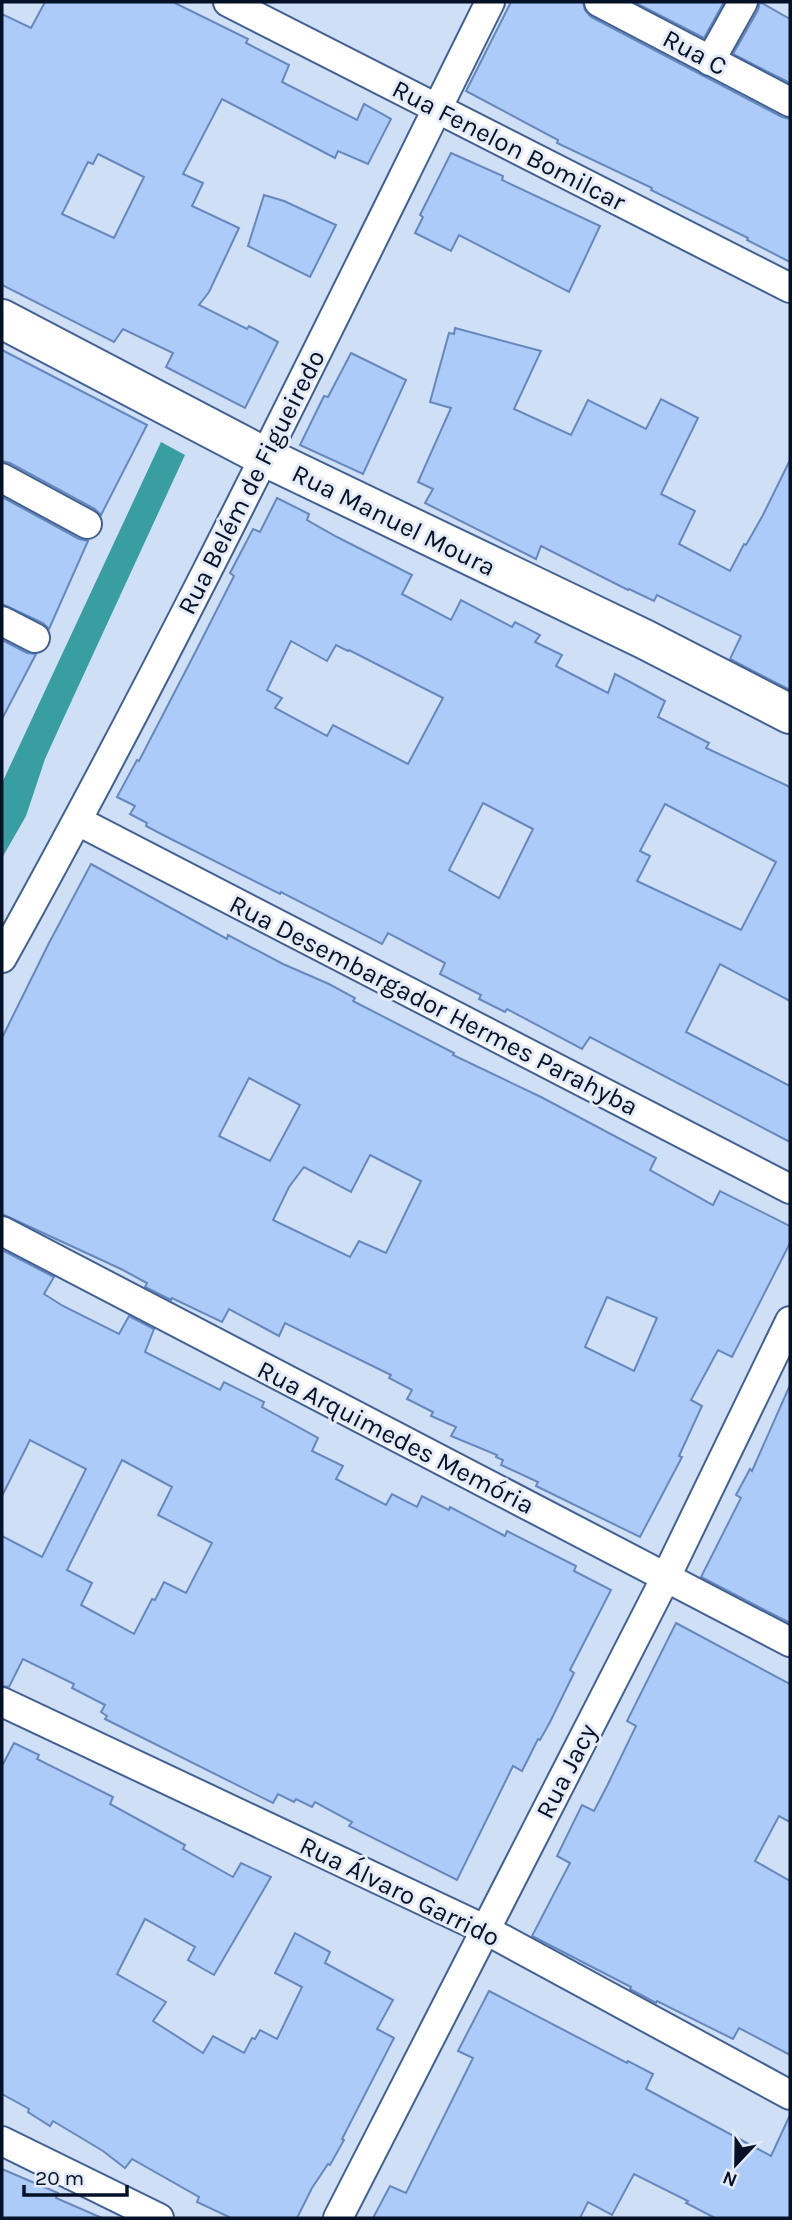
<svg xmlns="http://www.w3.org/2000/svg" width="792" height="2220" viewBox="0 0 792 2220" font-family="Karla,sans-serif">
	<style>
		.water { fill: #389ea2 }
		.building { fill: #adcbf9; stroke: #6588be; stroke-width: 2; fill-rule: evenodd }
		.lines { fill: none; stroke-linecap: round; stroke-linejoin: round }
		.street-casing { stroke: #416194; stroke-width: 32 }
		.secondary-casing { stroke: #416194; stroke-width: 42 }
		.street { stroke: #fff; stroke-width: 28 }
		.secondary { stroke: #fff; stroke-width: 38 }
		.labels { text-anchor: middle; stroke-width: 6; stroke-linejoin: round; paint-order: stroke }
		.street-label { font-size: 26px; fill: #051126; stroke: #e4ebf7 }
	</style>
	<rect width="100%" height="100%" fill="#cfdff6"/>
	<!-- water -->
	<path class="water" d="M161,442L185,455L60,726L45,759L26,816L2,858V783Z"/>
	<!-- building -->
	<g class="building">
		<path d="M45,2H173L248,39L246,43L289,65L282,82L357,120L364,104L391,119L368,164L338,151L335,158L222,99L183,174L203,183L192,206L239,228L209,292L199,305L247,329L249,326L278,342L245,408L166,367L173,353L123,329L114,342L2,285V14L31,28ZM98,154L144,177L114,238L62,214L88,162L93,164Z"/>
		<path d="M511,2H583L585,10L591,17L782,117L790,119V262L747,240L748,238L651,190L652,188L557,143L558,140L466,91Z"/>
		<path d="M634,2H724L704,38Z"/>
		<path d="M760,2L790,19V83L733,54L758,10Z"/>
		<path d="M451,153L503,176L502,180L600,226L569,292L459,235L451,251L415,233L423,217L420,215Z"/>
		<path d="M264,195L284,201L336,225L310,277L248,246Z"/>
		<path d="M455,328L541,351L514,409L571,435L588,400L646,429L661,399L698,418L661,494L695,511L679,544L730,571L744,544L746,545L763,515L790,460V690L730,659L741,636L657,595L654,601L629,589L628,590L541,546L536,559L425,503L433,489L418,482L451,408L430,402L449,333L454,334Z"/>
		<path d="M2,350L147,425L101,515L95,509L10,463L2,461Z"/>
		<path d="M351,353L406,380L363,474L300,445L324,396L328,397Z"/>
		<path d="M2,497L79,539L88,541L49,629L43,623L2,604Z"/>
		<path d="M277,498L309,514L307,520L337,537L412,575L402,594L451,620L461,600L512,627L515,622L540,635L535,642L562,655L556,666L608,693L615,674L632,683L665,701L658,717L709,743L706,748L790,787V1001L720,964L686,1032L790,1086V1142L590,1037L582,1049L507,1009L505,1012L479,999L481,995L440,974L445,963L388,933L382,944L281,892L280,894L167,837L146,826L147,823L130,814L135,806L117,797L137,760L139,761L198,647L234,576L230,573L253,529L260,532ZM291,641L327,661L336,645L348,651L349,650L443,698L408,764L333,725L327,736L275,708L282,698L267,690ZM483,803L533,829L499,898L449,870ZM665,804L776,862L741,930L637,881L650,856L640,851Z"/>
		<path d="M2,640L27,653L36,654L2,719Z"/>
		<path d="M91,864L227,939L228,935L283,964L329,984L355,998L353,1001L454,1053L453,1055L541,1097L656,1158L650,1170L713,1205L720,1191L790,1226V1243L732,1357L718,1350L691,1400L702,1406L679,1456L682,1457L640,1537L536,1486L538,1482L501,1465L503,1460L496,1457L497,1455L451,1436L456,1427L431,1416L433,1412L407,1399L412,1390L389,1378L391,1375L285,1323L279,1336L229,1309L222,1322L172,1298L171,1300L145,1287L147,1283L121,1269L2,1214V1038L49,943ZM249,1078L300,1105L270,1161L219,1136ZM370,1155L421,1181L386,1253L359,1241L350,1257L273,1220L289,1187L304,1167L351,1192ZM607,1297L657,1318L634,1371L585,1347Z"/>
		<path d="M2,1250L54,1277L44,1294L63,1306L119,1334L129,1316L154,1329L145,1352L220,1390L224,1382L264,1402L262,1407L318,1438L312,1451L343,1466L336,1479L386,1505L392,1494L417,1507L422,1496L449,1510L450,1507L505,1536L507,1531L576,1566L574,1571L611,1590L570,1670L574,1673L550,1722L540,1740L538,1739L522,1771L513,1766L457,1880L349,1826L352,1822L315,1802L312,1807L296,1799L294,1802L278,1794L273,1803L105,1719L107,1716L101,1712L105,1705L72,1688L74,1684L23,1659L9,1687L2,1686V1536L42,1557L86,1469L30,1440L2,1496ZM122,1460L172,1487L158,1515L212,1543L186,1593L164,1582L155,1600L152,1599L134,1634L81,1605L92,1583L67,1570Z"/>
		<path d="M790,1385V1623L701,1577L741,1498L736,1495L750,1469L752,1471Z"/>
		<path d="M676,1623L790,1684V1822L779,1816L755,1861L790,1881V2055L739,2028L733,2039L657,2001L656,2003L630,1989L631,1987L532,1936L570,1863L557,1856L582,1805L594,1811L607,1786L636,1726L627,1721Z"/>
		<path d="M14,1743L39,1755L37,1759L113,1797L110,1804L185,1845L183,1849L233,1877L241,1863L271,1877L214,1975L188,1960L195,1947L145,1919L117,1974L166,2002L153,2021L203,2053L213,2036L244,2053L252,2038L255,2039L260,2030L277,2039L302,1987L275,1973L295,1933L330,1952L325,1963L393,2000L377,2029L394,2038L342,2139L344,2140L330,2165L328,2164L312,2188L297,2218H231L197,2202L199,2197L132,2159L125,2168L103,2151L53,2121L50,2126L28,2112L29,2109L2,2094V1766Z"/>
		<path d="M489,1991L627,2063L628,2061L653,2074L646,2089L771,2156L790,2115V2218H715L686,2203L688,2201L634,2174L612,2215L588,2202L580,2218H373L390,2186L406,2193L473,2058L458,2051Z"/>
		<path d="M2,2169L58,2193L56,2198L102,2218H2Z"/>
	</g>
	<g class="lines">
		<defs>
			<g id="street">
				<path d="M228,2L790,288"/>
				<path d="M599,2L790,102"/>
				<path d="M710,61L743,2"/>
				<path d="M2,478L87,524"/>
				<path d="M2,621L35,638"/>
				<path d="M78,821L790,1189"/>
				<path d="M2,958C176,645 331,322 490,2"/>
				<path d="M2,1231L790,1642"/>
				<path d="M2,1702L484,1929L790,2095"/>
				<path d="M2,2141L159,2218"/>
				<path d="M338,2218L666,1577L790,1321"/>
			</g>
			<path id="secondary" d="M2,319L265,457L644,639L790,714"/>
		</defs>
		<!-- street casing -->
		<use href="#street" class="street-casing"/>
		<!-- secondary casing -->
		<use href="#secondary" class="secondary-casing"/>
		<!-- street -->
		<use href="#street" class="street"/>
		<!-- secondary -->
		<use href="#secondary" class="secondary"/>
	</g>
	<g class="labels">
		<!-- street labels -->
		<g class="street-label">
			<text transform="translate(695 52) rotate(28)" y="9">Rua C</text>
			<text transform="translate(509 145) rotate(27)" y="9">Rua Fenelon Bomilcar</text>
			<text transform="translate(251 482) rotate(-63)" y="9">Rua Belém de Figueiredo</text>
			<text transform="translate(394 520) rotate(26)" y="9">Rua Manuel Moura</text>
			<text transform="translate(434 1005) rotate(27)" y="9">Rua Desembargador Hermes Parahyba</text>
			<text transform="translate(396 1437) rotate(27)" y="9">Rua Arquimedes Memória</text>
			<text transform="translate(566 1771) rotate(-63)" y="9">Rua Jacy</text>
			<text transform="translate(400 1891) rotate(26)" y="9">Rua Álvaro Garrido</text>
		</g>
	</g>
	<!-- border -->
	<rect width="792" height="2220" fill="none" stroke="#051126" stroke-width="7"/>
	<!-- north arrow -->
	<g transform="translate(736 2164) rotate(202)" stroke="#e4ebf7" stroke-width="5" paint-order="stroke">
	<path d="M0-5L12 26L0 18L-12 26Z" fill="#051126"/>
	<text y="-10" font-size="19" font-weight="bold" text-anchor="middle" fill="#051126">N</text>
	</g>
	<!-- scale -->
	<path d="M24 2185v10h103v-10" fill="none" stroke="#051126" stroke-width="3.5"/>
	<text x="35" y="2185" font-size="21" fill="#051126" stroke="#e4ebf7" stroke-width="5" paint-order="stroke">20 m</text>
</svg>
